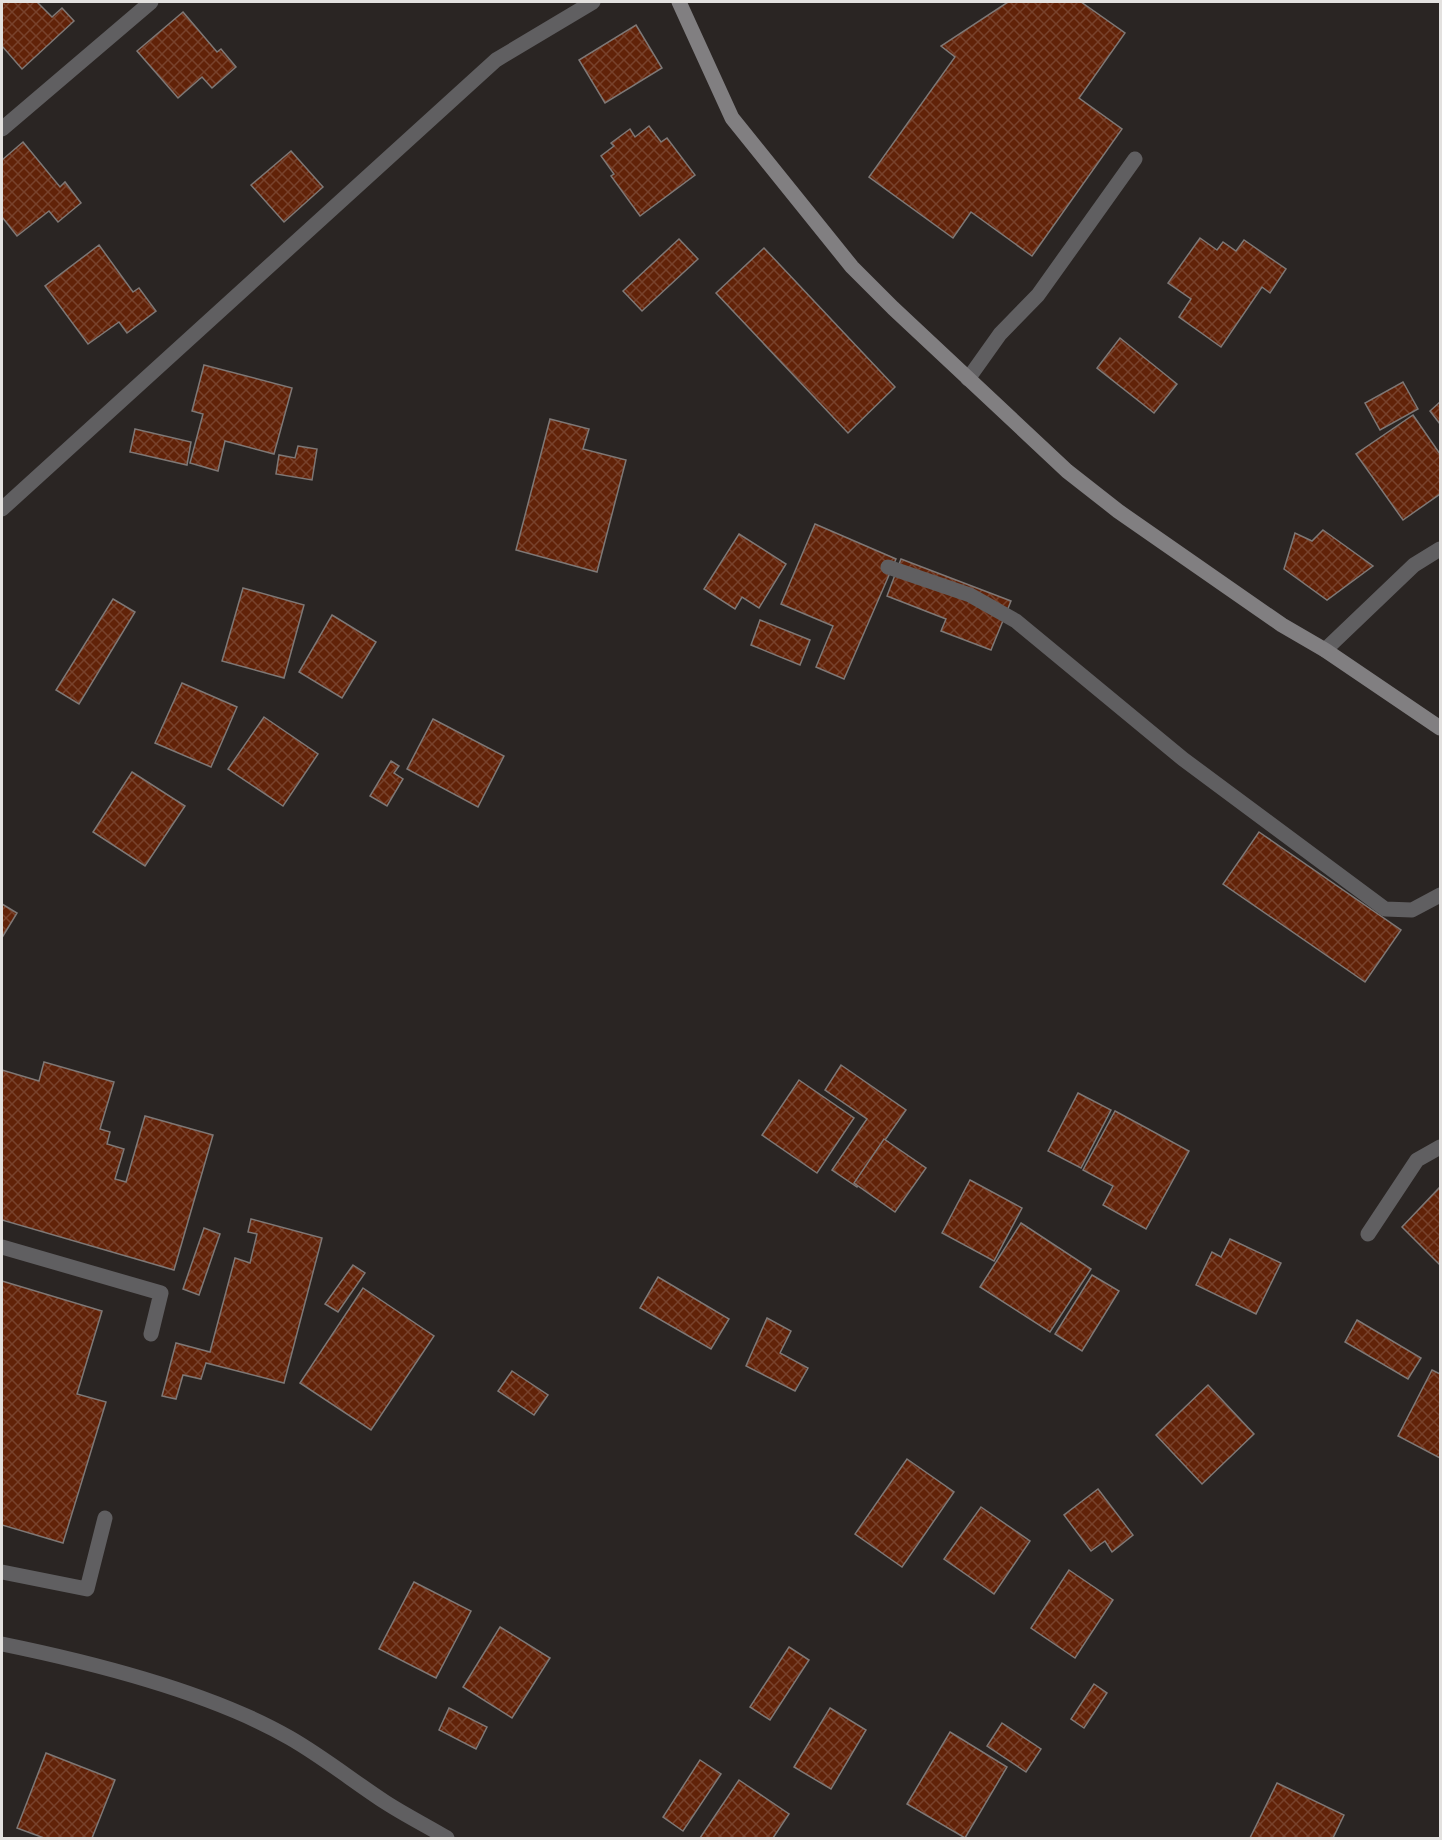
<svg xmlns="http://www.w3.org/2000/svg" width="1442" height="1840" viewBox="0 0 1442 1840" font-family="Quicksand,sans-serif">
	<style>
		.building { fill: url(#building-cross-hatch); stroke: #7e7876; stroke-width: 1.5 }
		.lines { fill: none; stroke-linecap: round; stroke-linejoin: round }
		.street { stroke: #605f61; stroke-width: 15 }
		.secondary { stroke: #817f81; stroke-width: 15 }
	</style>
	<defs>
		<pattern id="building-cross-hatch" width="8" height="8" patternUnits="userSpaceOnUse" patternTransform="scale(1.5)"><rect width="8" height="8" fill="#612208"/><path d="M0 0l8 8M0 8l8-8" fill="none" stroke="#78422c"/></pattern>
	</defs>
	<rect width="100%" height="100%" fill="#2a2523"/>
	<!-- building -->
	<g class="building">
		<path d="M2,2H37L52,17L62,8L74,21L22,69L2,46Z"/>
		<path d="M1008,2H1081L1125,33L1079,98L1122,129L1032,256L971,212L953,238L869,177L955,57L941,46Z"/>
		<path d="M183,12L217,52L221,49L236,67L212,88L202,77L178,98L137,51Z"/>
		<path d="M636,25L662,68L605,103L579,60Z"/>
		<path d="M649,126L661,142L667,138L695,175L640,216L611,176L614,174L601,156L614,146L611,143L630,129L635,137Z"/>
		<path d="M23,142L60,187L65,182L81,203L58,222L49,211L17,236L2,217V160Z"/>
		<path d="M291,151L323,187L284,222L251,185Z"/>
		<path d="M1200,238L1217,250L1223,242L1236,251L1244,240L1286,269L1270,293L1262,287L1221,347L1179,317L1191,299L1168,283Z"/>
		<path d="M679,239L698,259L642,311L623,291Z"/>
		<path d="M99,245L133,292L139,288L156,311L127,333L119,322L88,344L45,286Z"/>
		<path d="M764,248L895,387L848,433L716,293Z"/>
		<path d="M1120,338L1177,384L1154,413L1097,368Z"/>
		<path d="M204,365L292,388L274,454L225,441L218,471L190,463L203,414L192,411Z"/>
		<path d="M1403,382L1418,409L1380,430L1365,403Z"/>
		<path d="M1440,402V424L1430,411Z"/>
		<path d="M1413,415L1440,454V494L1403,520L1356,454Z"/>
		<path d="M550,419L589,429L583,449L626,460L597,572L516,550Z"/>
		<path d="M135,429L191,442L187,465L130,452Z"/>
		<path d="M298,446L317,449L312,480L276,474L279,455L295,458Z"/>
		<path d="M815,524L896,559L844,679L816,667L833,626L781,604Z"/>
		<path d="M1323,530L1373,566L1327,600L1284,569L1295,533L1312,541Z"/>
		<path d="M739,534L786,564L759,608L742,597L735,609L704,589Z"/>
		<path d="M901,559L1011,601L991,650L941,631L946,619L887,596Z"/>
		<path d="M243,588L304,605L284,678L222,661Z"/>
		<path d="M113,599L135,612L79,704L56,690Z"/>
		<path d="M332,615L376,642L342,698L299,672Z"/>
		<path d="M760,620L810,640L800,665L751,645Z"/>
		<path d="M182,683L237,707L211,767L155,743Z"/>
		<path d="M264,717L318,754L283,806L228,769Z"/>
		<path d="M433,719L504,756L478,807L407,769Z"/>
		<path d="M391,761L399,766L394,773L403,779L387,806L370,796Z"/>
		<path d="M132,772L185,806L145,866L93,832Z"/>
		<path d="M1259,832L1401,930L1365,982L1223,884Z"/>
		<path d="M2,904L17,913L3,936L2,935Z"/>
		<path d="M44,1062L114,1082L100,1129L110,1132L107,1144L124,1149L115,1179L126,1182L145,1116L213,1135L174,1270L2,1220V1070L39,1081Z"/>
		<path d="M841,1065L906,1110L885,1140L888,1142L857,1187L832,1170L867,1119L825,1090Z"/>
		<path d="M799,1080L854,1118L817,1173L762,1135Z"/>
		<path d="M1078,1093L1111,1110L1081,1168L1048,1151Z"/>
		<path d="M1115,1111L1189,1151L1146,1229L1103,1205L1113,1186L1083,1170Z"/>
		<path d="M884,1139L926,1168L895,1212L854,1183Z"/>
		<path d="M970,1180L1022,1208L994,1261L942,1233Z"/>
		<path d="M1440,1187V1265L1402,1227Z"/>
		<path d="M251,1219L322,1238L284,1383L206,1363L201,1379L183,1375L176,1399L162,1396L176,1343L210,1352L235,1258L250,1263L257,1234L248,1232Z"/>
		<path d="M1021,1223L1091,1269L1050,1332L980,1287Z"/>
		<path d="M204,1228L220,1234L199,1295L183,1289Z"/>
		<path d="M1230,1239L1281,1263L1256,1314L1196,1285L1212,1252L1221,1257Z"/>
		<path d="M353,1265L365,1273L338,1312L325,1304Z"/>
		<path d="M1092,1275L1119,1291L1082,1351L1055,1334Z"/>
		<path d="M658,1277L729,1319L711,1349L640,1308Z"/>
		<path d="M2,1281L102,1311L77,1394L106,1402L63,1543L2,1525Z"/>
		<path d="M363,1288L434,1336L371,1430L300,1383Z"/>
		<path d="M767,1318L791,1331L780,1353L808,1368L795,1391L746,1366Z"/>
		<path d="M1357,1320L1421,1358L1408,1379L1345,1342Z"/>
		<path d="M1432,1370L1440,1374V1458L1398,1436Z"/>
		<path d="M512,1371L548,1395L534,1415L498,1391Z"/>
		<path d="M1208,1385L1254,1434L1202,1484L1156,1435Z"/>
		<path d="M907,1459L954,1492L902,1567L855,1534Z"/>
		<path d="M1098,1489L1133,1535L1112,1552L1105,1541L1091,1551L1064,1515Z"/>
		<path d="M981,1507L1030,1541L994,1594L944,1559Z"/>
		<path d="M1069,1570L1113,1600L1075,1658L1031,1628Z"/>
		<path d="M414,1582L471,1611L436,1678L379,1649Z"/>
		<path d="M500,1627L550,1658L512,1718L463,1687Z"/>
		<path d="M789,1647L809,1660L770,1720L750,1707Z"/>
		<path d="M1094,1684L1107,1693L1084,1728L1071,1719Z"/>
		<path d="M449,1708L487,1727L476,1749L439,1730Z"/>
		<path d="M830,1708L866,1730L831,1789L794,1767Z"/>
		<path d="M1002,1723L1041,1749L1026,1772L987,1746Z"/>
		<path d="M950,1732L1007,1767L965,1838L907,1804Z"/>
		<path d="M46,1753L115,1780L92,1838H44L17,1828Z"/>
		<path d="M700,1760L721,1774L683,1831L663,1817Z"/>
		<path d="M739,1780L789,1814L773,1838H700Z"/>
		<path d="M1277,1783L1344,1815L1333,1838H1250Z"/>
	</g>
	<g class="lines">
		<!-- street -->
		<g class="street">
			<path d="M2,129L151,2"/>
			<path d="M968,379L1000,334L1038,295L1135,159"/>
			<path d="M2,509L496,60L593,2"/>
			<path d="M888,567L970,595L1016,621L1183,759L1385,909L1412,910L1440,895"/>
			<path d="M1325,650L1414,565L1440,549"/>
			<path d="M1368,1234L1417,1160L1440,1147"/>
			<path d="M2,1247L161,1293L151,1334"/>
			<path d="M2,1572L87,1589L105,1518"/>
			<path d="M2,1644C90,1662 212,1693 290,1738C323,1757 353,1781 385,1802C405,1815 427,1826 447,1838"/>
		</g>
		<!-- secondary -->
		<path class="secondary" d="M679,2L732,118L852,267L893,308L1067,471L1118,511L1282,625L1325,650L1440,728"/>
	</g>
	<!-- border -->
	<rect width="1442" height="1840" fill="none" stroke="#e3e1df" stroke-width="6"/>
</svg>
